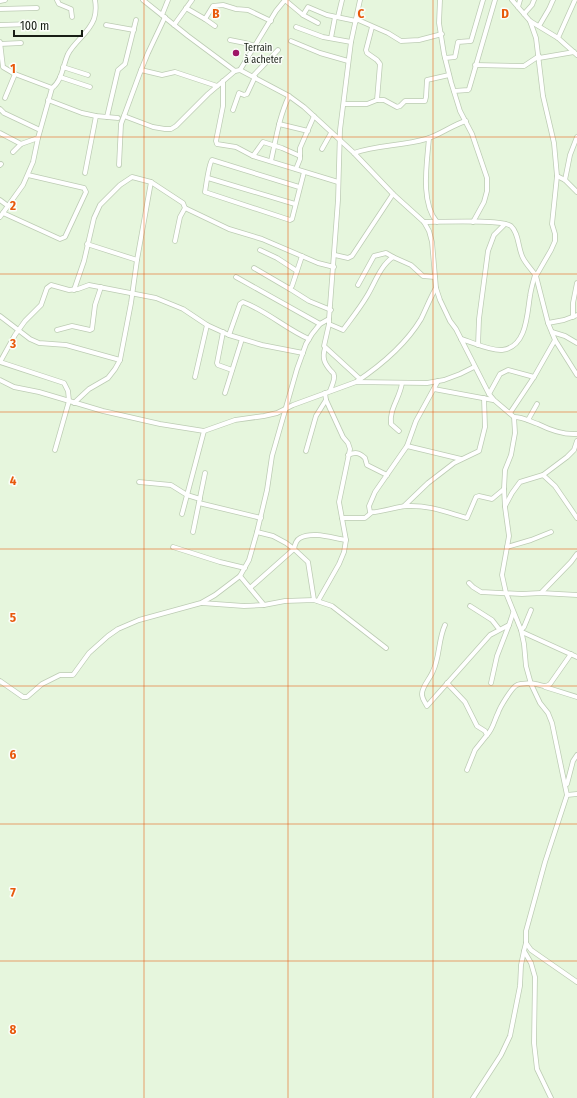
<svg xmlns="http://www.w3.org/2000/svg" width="577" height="1098" viewBox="0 0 577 1098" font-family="'Fira Sans Condensed',sans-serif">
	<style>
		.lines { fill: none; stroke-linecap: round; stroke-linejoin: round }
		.street-casing { stroke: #bdccb4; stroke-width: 5.5 }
		.street { stroke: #fff; stroke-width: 4 }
		.grid { fill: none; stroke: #e8590c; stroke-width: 1; stroke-opacity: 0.55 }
		.poi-dot { fill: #9e1766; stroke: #fbfef9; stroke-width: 1.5 }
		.labels { text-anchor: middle; stroke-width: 3; stroke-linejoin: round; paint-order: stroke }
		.poi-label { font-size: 10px; fill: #181e15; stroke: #fbfef9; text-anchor: start }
		.grid-label { font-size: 13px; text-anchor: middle; font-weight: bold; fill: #e8590c; stroke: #fbfef9; stroke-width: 3; stroke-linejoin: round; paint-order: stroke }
	</style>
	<rect width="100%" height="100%" fill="#e6f6dd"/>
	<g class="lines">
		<defs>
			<g id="street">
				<path d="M57,0L59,4L71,9L72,17"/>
				<path d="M143,0L188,36L235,71L240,70L289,96L304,107L354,153L393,194L424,222L429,231L432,242L436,288L440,300L450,321L456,329L489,394L494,400L514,417L515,433L511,455L505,470L504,489L505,507L509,536L502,575L506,593L521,630L524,644L526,666L531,684L540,703L548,713L552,723L567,795L545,862L526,931V943L531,950L577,982"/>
				<path d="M285,0L303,15L308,7L327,15L356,21"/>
				<path d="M440,0L439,23L444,54L451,82L460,111L472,134L487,178V191L484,202L473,222"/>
				<path d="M512,0L530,21L558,38L577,55"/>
				<path d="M0,1L5,0"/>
				<path d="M518,7L520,0"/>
				<path d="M186,8L205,19L213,6L223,5L236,9L248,10L271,21"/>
				<path d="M0,9L37,8"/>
				<path d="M524,14L532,5L534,0"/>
				<path d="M162,15L168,0"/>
				<path d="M303,15L318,23"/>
				<path d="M338,17L342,0"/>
				<path d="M205,19L215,26"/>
				<path d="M356,19L388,33L401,41L419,40L442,34"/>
				<path d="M530,21L536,38L543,96L554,143L557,176L552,224L555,234V241L551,250L536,276L548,323L555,340L577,375"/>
				<path d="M0,25L32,24"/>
				<path d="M106,25L134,30"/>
				<path d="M174,25L192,0"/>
				<path d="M539,26L549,9L553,0"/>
				<path d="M296,27L323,37L351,42"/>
				<path d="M372,27L366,50L367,53L377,60L380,64L377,100"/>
				<path d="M331,38L335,17"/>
				<path d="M558,38L575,0"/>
				<path d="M230,40L245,43L255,46"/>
				<path d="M291,41L320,53L348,61"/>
				<path d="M0,42L3,67L15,74L52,88"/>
				<path d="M0,44L21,43"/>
				<path d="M445,58L455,57L458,42L471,41L483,0"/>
				<path d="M539,58L574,52"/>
				<path d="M475,65L524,66L539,56"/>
				<path d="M63,67L88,75"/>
				<path d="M141,70L148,53L165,17"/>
				<path d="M240,70L276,11L285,0"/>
				<path d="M253,76L278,50"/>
				<path d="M60,77L90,87"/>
				<path d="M223,81V106L216,141L217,144L236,147L253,156L338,182"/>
				<path d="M454,91L468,90L469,89L495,0"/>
				<path d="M5,98L15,74"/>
				<path d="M48,100L82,113L96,116L118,118"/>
				<path d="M344,104H367L377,100H384L397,107L400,106L405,101H425L426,97L427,80L449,75"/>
				<path d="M0,109L4,113L40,130"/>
				<path d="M233,110L239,93L244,95L247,94L255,77"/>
				<path d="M124,116L153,127L165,129H171L176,126L208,94L235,71"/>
				<path d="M107,117L118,70L125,64L136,20"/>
				<path d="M279,124L308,131"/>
				<path d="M0,133L21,144"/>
				<path d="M429,138C427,163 420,202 437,222"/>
				<path d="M322,149L331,133"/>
				<path d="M13,152L21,144L38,138L52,88C62,81 63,65 68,54C75,41 89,33 94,19C96,13 96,6 95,0"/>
				<path d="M354,153C377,145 402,146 426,139C440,135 452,125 466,121"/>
				<path d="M253,156L263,142L282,148L300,156"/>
				<path d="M271,161C276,139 279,117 289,96"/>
				<path d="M0,165L1,164"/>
				<path d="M119,165L121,124L141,70L162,75L175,72L217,86"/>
				<path d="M296,169L300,159V148L314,116"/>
				<path d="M85,173L96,116"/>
				<path d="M557,176L565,180L577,192"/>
				<path d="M208,178L295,204"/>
				<path d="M565,180L570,155L577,137"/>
				<path d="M299,187L212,160C209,163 206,186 205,192L290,220L292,219L304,172"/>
				<path d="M0,200L8,206"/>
				<path d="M185,208L229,229L262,239L318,263L334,267"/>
				<path d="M3,213L60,239L65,237L86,192L84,188L28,175"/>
				<path d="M0,217L23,185L33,162L38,138"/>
				<path d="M424,222C438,222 502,219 511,226C519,233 518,249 523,258C526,264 532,270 536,276"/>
				<path d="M87,244L137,260"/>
				<path d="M260,250L277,258L297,271"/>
				<path d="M335,255L348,258L352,256L393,194"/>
				<path d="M254,268L290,289L292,286L302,256"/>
				<path d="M236,277L320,324"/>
				<path d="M358,285L374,256L386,253L393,257"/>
				<path d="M290,289L309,301L331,310"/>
				<path d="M74,290L84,261L94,218L100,205L120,185L132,177L151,182L183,203L185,208L180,217L175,241"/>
				<path d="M0,316L30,339L39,343L66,345L120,360"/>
				<path d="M573,317V303L577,283"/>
				<path d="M329,319V324L343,330C351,319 360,308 367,296C375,283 380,266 393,257L411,265L423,276L435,277"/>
				<path d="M548,323L564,320L577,315"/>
				<path d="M329,324L324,346L360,379"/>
				<path d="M57,330L72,326L90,330L92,329L95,305L101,287"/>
				<path d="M223,332L217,363L218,365L232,370"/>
				<path d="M552,332L565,336L577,343"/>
				<path d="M229,335L240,304L243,302C267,311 286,329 309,339"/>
				<path d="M461,339C472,342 490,351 502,350C527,347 527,314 530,296C531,289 533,282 535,275"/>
				<path d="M478,345L479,319L488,251L494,235L505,224"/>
				<path d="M325,348C322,358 324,363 331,371C333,373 334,373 334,376C335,380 331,387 330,391"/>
				<path d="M0,362L15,335L25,321L41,305L47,288L51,285L69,290L78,289L89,285L156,298L183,309L207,325L229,335L262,345L303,353"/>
				<path d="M0,362L64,383L68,391L69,401L55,450"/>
				<path d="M195,377L207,325"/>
				<path d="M0,380L14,387L39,392L103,411L160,424L204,431L235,420L264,416L277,413L293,405L356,382L427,383L444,380L460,374L474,367"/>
				<path d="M438,381L416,421L407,446L375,492L369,506L370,512C376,514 398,506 407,506C429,505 446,512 467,518L476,497L479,496L492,499L504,489"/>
				<path d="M356,382C380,366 406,344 421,319C426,309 430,298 436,288"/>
				<path d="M434,389L493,400"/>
				<path d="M225,393L242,339"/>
				<path d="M489,394L500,374L508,370L534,377"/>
				<path d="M74,403L89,389L108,378L115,369L120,360L131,303L137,260L151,182"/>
				<path d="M510,413L534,377L555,340"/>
				<path d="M514,417C523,417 529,421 538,424C550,430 563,435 577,434"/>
				<path d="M528,420L537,404"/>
				<path d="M399,431L391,424C389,409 400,398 402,383"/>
				<path d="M407,446L461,459"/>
				<path d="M306,451L316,416L326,400"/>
				<path d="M348,455C355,452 359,452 365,458L367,465L387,475"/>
				<path d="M543,475L555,486L577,518"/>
				<path d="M139,482L171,485L187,495L200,499"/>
				<path d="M199,503L261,518"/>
				<path d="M404,506L428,483L454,463L479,451L485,427L484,398"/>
				<path d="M505,506L512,493L520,482L543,475L567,457L574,450L577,441"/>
				<path d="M182,514L204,431"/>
				<path d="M342,518H365L371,513"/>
				<path d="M193,532L205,473"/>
				<path d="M257,532L273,536L286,543L294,549L308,562L314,600"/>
				<path d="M173,547L220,562L245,568"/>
				<path d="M507,547L531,540L551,532"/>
				<path d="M240,576L264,605"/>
				<path d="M469,583L473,587L481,592L522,594L541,593L577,595"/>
				<path d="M250,588L294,549C295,544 296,540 300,538C313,531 332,538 346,540"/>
				<path d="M541,593L571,562L577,554"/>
				<path d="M318,601L339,564L344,552L346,540L339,502L350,449L348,443L343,437L326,400L325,393"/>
				<path d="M202,603L244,606L264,605L285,601L314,600L332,606L386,648"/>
				<path d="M470,606L492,620L499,629"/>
				<path d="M445,625C438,640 440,657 433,671C430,679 422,686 422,694C422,699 425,702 427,706L490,635L509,625L513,613"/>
				<path d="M521,630L524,627L531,610"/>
				<path d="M522,632L577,657"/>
				<path d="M0,681L23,697H27L42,684L60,675H73L89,653L108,636L118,629L139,620L201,603L215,595L240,576L249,560L257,532L267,490L272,456L297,369L306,344L312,334L320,324L329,319L338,200L340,130L351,42L360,0"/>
				<path d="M447,683L465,702L477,726L485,731L487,735L475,750L467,770"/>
				<path d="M491,683L497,656L509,625"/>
				<path d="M545,687L577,697"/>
				<path d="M487,735C493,729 494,721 498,713C500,707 512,687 517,685C521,683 532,683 536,684C542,685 544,688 550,684L571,654"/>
				<path d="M567,784L573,761L577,755"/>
				<path d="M567,795L577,794"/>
				<path d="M526,943L524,951L531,963L535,977L534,1043L537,1069L551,1098"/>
				<path d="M473,1098L501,1055L510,1036L520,986L521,965L524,951"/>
			</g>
		</defs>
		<!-- street casing -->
		<use href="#street" class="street-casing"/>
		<!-- street -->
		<use href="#street" class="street"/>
	</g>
	<!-- grid -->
	<path class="grid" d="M144,0V1098M288,0V1098M433,0V1098M0,137H577M0,274H577M0,412H577M0,549H577M0,686H577M0,824H577M0,961H577"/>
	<!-- markers -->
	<circle class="poi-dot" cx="236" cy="53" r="4"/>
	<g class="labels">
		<!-- poi labels -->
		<g class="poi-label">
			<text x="244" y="51">Terrain<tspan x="244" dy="12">à acheter</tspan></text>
		</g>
	</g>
	<g class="grid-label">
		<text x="216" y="18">B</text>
		<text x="361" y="18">C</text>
		<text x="505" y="18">D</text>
		<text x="13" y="73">1</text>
		<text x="13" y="210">2</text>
		<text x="13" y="348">3</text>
		<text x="13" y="485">4</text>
		<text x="13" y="622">5</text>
		<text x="13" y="759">6</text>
		<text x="13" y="897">7</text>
		<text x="13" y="1034">8</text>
	</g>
	<!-- scale -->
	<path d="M14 30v6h68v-6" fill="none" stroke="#181e15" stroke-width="2"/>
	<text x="20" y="30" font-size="12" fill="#181e15" stroke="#fbfef9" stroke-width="3" paint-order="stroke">100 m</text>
</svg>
